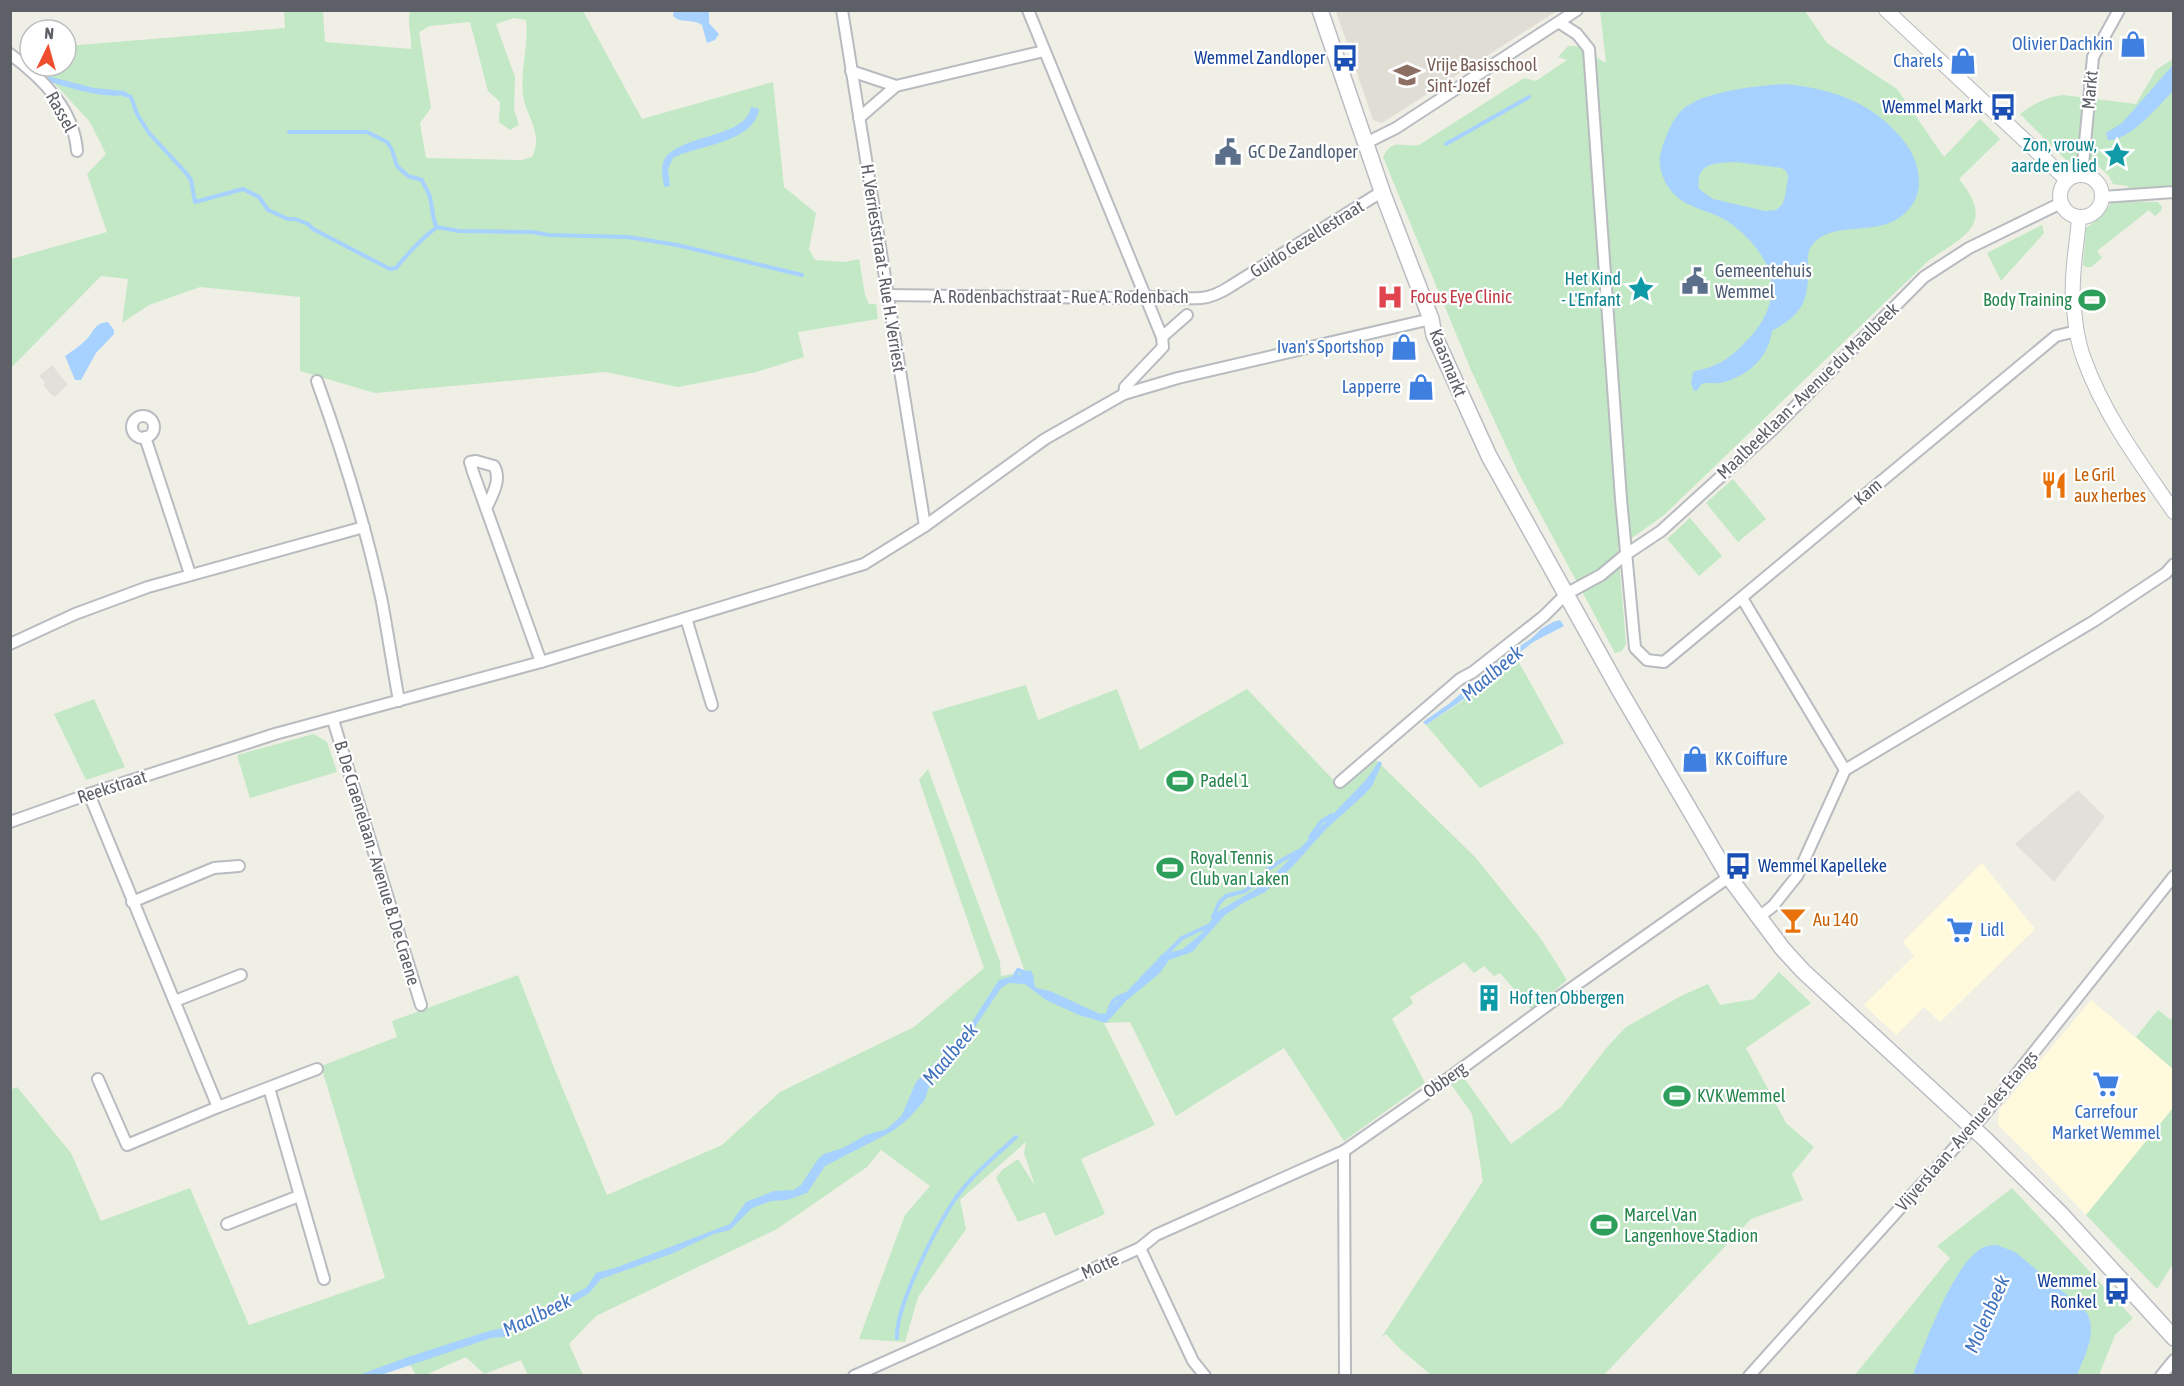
<svg xmlns="http://www.w3.org/2000/svg" width="2184" height="1386" viewBox="0 0 2184 1386" font-family="'Asap Condensed',sans-serif">
	<style>
		.commercial { fill: #fffadc }
		.industrial { fill: #e1e0da }
		.education { fill: #e0ded4 }
		.green { fill: #c2e8c5; fill-rule: evenodd }
		.water { fill: #a7d1ff; fill-rule: evenodd }
		.lines { fill: none; stroke-linecap: round; stroke-linejoin: round }
		.stream { stroke: #a7d1ff; stroke-width: 4 }
		.minor-casing { stroke: #b8bbc0; stroke-width: 14 }
		.tertiary-casing { stroke: #b8bbc0; stroke-width: 16 }
		.secondary-casing { stroke: #b9bcc2; stroke-width: 18 }
		.minor { stroke: #fff; stroke-width: 10 }
		.tertiary { stroke: #fff; stroke-width: 14 }
		.secondary { stroke: #fff; stroke-width: 15 }
		.labels { text-anchor: middle; stroke-width: 4.5; stroke-linejoin: round; paint-order: stroke }
		.shop-label { font-size: 18px; fill: #366cbe; stroke: #fff; text-anchor: end }
		.transit-label { font-size: 18px; fill: #164399; stroke: #fff; text-anchor: end }
		.education-label { font-size: 18px; fill: #785e54; stroke: #fff; text-anchor: start }
		.street-label { font-size: 18px; fill: #5d6167; stroke: #fff }
		.culture-label { font-size: 18px; fill: #0d838f; stroke: #fff; text-anchor: end }
		.service-label { font-size: 18px; fill: #4e5e75; stroke: #fff; text-anchor: start }
		.health-label { font-size: 18px; fill: #be3a42; stroke: #fff; text-anchor: start }
		.leisure-label { font-size: 18px; fill: #27864d; stroke: #fff; text-anchor: start }
		.food-label { font-size: 18px; fill: #c56008; stroke: #fff; text-anchor: start }
		.water-label { font-size: 20px; font-style: italic; fill: #4274be; stroke: #fff }
	</style>
	<rect width="100%" height="100%" fill="#f0efe6"/>
	<!-- commercial -->
	<g class="commercial">
		<path d="M1982,863L2035,929L1940,1022L1924,1007L1896,1035L1864,1005L1914,956L1903,942Z"/>
		<path d="M2091,1000L2173,1069L2174,1108L2086,1215L2029,1155L1998,1125L1999,1110Z"/>
	</g>
	<!-- industrial -->
	<g class="industrial">
		<path d="M52,365L68,385L54,397L43,385L45,382L39,376Z"/>
		<path d="M2078,790L2105,817L2054,882L2015,844Z"/>
	</g>
	<!-- education -->
	<path class="education" d="M1336,11V10L1557,11L1382,123L1373,120Z"/>
	<!-- green -->
	<g class="green">
		<path d="M1600,10L1805,11L1827,43L1897,89L1944,157L1980,119L2000,139L1959,179C1996,225 1965,235 1928,261L1664,515L1618,548L1626,644L1622,651L1615,653L1519,474L1471,370L1383,157C1393,137 1402,148 1419,145L1524,78L1536,81L1567,60L1558,57L1568,46H1577L1606,63Z"/>
		<path d="M284,11H323L325,42L411,49C412,37 407,23 410,11H583L642,119L773,82L784,187L816,213L809,249L815,260L845,262L859,259L865,295L869,304H876L878,319L798,332L804,357L756,372L678,387L606,372L375,393L300,371V297L200,287L149,305L122,323L128,279L101,276L11,368V259L107,232L87,174L106,154L90,122L57,86L35,66H66V46L285,28ZM514,18L526,20C529,45 520,70 523,95C526,117 544,133 532,157L522,160L426,158L420,123L431,108L419,32L430,26L470,22L488,91L500,102L499,122L510,130L519,125L514,109L515,77L496,24Z"/>
		<path d="M2173,59V186L2154,189H2130L2127,186L2113,184L2109,176L2097,165H2071L2020,114C2033,104 2046,97 2063,95L2136,104L2156,70Z"/>
		<path d="M2116,201L2158,202L2162,207L2161,211L2155,216L2149,210L2097,251L2102,258L2091,267H2086L2083,265L2086,228L2102,216L2111,203Z"/>
		<path d="M2042,225L2044,233L2001,281L1987,253Z"/>
		<path d="M1733,479L1766,519L1738,542L1706,503Z"/>
		<path d="M1690,518L1722,556L1699,576L1667,539Z"/>
		<path d="M1516,657L1564,743L1480,788L1426,725L1461,702L1494,673Z"/>
		<path d="M1026,685L1038,720L1117,689L1140,750L1247,689L1340,787L1375,759L1476,858L1541,939L1567,980L1532,1010L1500,973L1494,976L1484,966L1474,973L1464,962L1410,997L1413,1003L1392,1019L1425,1083L1344,1141L1284,1048L1176,1116L1130,1022L1104,1023L1155,1125L1081,1159L1105,1214L1055,1236L1045,1212L1018,1222L996,1178L1002,1170L1018,1159L1035,1186L1024,1153L1026,1142L960,1200L966,1229L918,1297L905,1342L859,1339L905,1215L930,1186L881,1150L867,1167L777,1229L596,1316L569,1344L583,1375H528L521,1360L484,1374L466,1357L423,1376L416,1375L406,1358L359,1376L11,1375L10,1090L17,1087L71,1153L101,1221L190,1188L249,1325L385,1278L321,1066L397,1037L392,1021L518,975L557,1075L607,1195L722,1145L780,1092L914,1027L984,968L919,780L928,769L1000,962L1001,976L1025,972L932,712Z"/>
		<path d="M94,699L125,767L86,780L54,714Z"/>
		<path d="M314,734L327,742L337,772L250,798L237,755Z"/>
		<path d="M1779,972L1811,1003L1746,1048L1786,1123L1814,1147L1792,1174L1803,1200L1751,1219L1604,1375H1431L1398,1347L1386,1334L1381,1338L1483,1181L1472,1114L1451,1084L1462,1075L1511,1144L1561,1107L1608,1046L1626,1027L1681,996L1708,984L1720,1005L1754,999Z"/>
		<path d="M2158,1010L2171,1020L2173,1015V1069L2136,1037Z"/>
		<path d="M2173,1108V1264L2157,1289L2086,1215Z"/>
		<path d="M2012,1188L2133,1318L2115,1335L2099,1375L1854,1376L1950,1258L1937,1246Z"/>
	</g>
	<!-- water -->
	<g class="water">
		<path d="M674,11H709V23L719,34L715,40L707,43L702,25C692,18 681,24 673,16Z"/>
		<path d="M2173,65V91C2159,105 2129,142 2108,140L2106,133L2122,123Z"/>
		<path d="M47,76L94,88L125,91L128,94C107,100 71,88 50,82Z"/>
		<path d="M1785,84C1827,88 1867,100 1896,132C1911,148 1919,162 1919,185C1918,195 1915,202 1909,209C1882,241 1837,217 1813,244C1808,249 1807,258 1808,265C1809,301 1803,314 1772,331C1768,359 1747,377 1720,383C1713,384 1707,382 1701,384L1698,390L1694,391L1691,383L1693,372C1700,369 1708,369 1715,365C1730,359 1742,346 1753,334C1788,291 1770,253 1730,223C1714,211 1692,210 1677,197C1663,185 1656,165 1662,148C1666,136 1672,120 1681,111C1702,91 1757,86 1785,84ZM1736,162L1782,168L1787,172L1788,177L1785,197L1782,205L1776,210L1765,211L1713,199L1699,189C1695,162 1716,163 1736,162Z"/>
		<path d="M751,107L759,109C754,143 698,145 673,158L668,169L670,186L664,187C663,179 661,171 663,163C672,134 746,140 751,107Z"/>
		<path d="M108,322L114,330V334L96,353L81,380H75L65,356C72,351 80,346 86,340C94,332 94,323 108,322Z"/>
		<path d="M1560,620L1564,626L1533,642L1494,673L1474,692L1426,725L1423,722L1450,703L1501,659L1532,638L1541,629L1553,622Z"/>
		<path d="M1379,761L1382,763L1372,786L1365,794L1327,828L1292,867L1265,892L1243,903L1225,915L1192,952L1169,960L1160,973L1127,1000L1106,1023L1079,1015L1046,1000L1025,984L1009,983L1001,988L952,1061L934,1074L924,1101L908,1119L891,1132L825,1166L807,1193L787,1200L771,1201L752,1208L730,1230L714,1234L671,1254L601,1279L589,1293L572,1303L539,1315L503,1337L491,1338L381,1375H359L408,1357L489,1331L508,1327L534,1310L552,1306L587,1287L596,1273L615,1268L730,1224L746,1202L774,1191L794,1190L801,1185L818,1159L824,1154L843,1148L866,1135L887,1129L902,1115L916,1082L965,1033L999,980C1010,976 1020,976 1030,970C1036,976 1032,982 1036,988L1050,991L1100,1014L1106,1013L1141,977L1149,973L1161,955L1183,949L1202,933L1217,912L1256,889L1280,869L1366,780Z"/>
		<path d="M1997,1245L2015,1252L2085,1310C2099,1331 2085,1354 2077,1375H1913C1925,1343 1951,1270 1979,1250C1984,1246 1990,1245 1997,1245Z"/>
	</g>
	<g class="lines">
		<!-- stream -->
		<g class="stream">
			<path d="M123,94L131,97L137,114L149,133L186,173L191,180L195,202L243,189L259,197L268,210L288,219H295L308,224L313,229L390,269L396,268C409,252 421,239 437,227L459,231L532,232L549,235L628,237L677,245L802,275"/>
			<path d="M289,132H367L387,142L392,150L397,166L408,176L422,180C424,187 429,191 430,198C433,208 432,219 437,228"/>
			<path d="M1446,144L1529,97"/>
			<path d="M1310,837L1322,821L1332,815"/>
			<path d="M1213,917L1219,903L1226,896L1245,891L1259,881L1267,870L1282,860L1299,851"/>
			<path d="M1142,978L1182,938L1208,926"/>
			<path d="M1013,979L1018,970L1029,974"/>
			<path d="M1108,1015C1111,1001 1114,998 1127,994"/>
			<path d="M897,1338C895,1307 937,1226 955,1199C972,1175 995,1156 1016,1137"/>
		</g>
		<defs>
			<g id="minor">
				<path d="M842,10L925,526"/>
				<path d="M1028,10L1162,337L1163,347L1125,387L1124,394"/>
				<path d="M1560,23L1577,34L1589,49L1621,499L1635,648L1647,660L1664,662L2056,336L2077,331"/>
				<path d="M10,54C42,78 74,109 77,151"/>
				<path d="M851,71L896,86L1044,51"/>
				<path d="M859,118L896,86"/>
				<path d="M1366,143L1396,128L1577,10"/>
				<path d="M2082,175L2093,57L2119,10"/>
				<path d="M2102,197L2174,192"/>
				<path d="M887,295L1125,298C1151,294 1175,300 1201,298C1212,297 1222,292 1231,286L1378,194H1383"/>
				<path d="M1162,337L1187,315"/>
				<path d="M317,381C343,453 366,527 382,602C388,635 393,668 399,701"/>
				<circle cx="143" cy="427" r="11"/>
				<path d="M145,437L190,574"/>
				<path d="M486,509C492,495 502,480 494,466L476,461L470,462L473,472L541,662"/>
				<path d="M1742,598L1845,770"/>
				<path d="M686,618L712,705"/>
				<path d="M10,644L75,614L148,587L364,527"/>
				<path d="M333,720L421,1005"/>
				<path d="M1340,782L1460,679L1473,672L1544,616L1566,594L1601,575L1625,555L1661,531L1772,430L1924,277L1969,248L2061,203"/>
				<path d="M89,794L218,1107"/>
				<path d="M10,822L89,794L275,734L541,662L864,564L925,526L1045,439L1124,394L1178,378L1431,319"/>
				<path d="M132,902L214,868L239,866"/>
				<path d="M1759,917L1773,906L1797,876L1845,770L2094,621L2166,573L2174,564"/>
				<path d="M175,1001L241,975"/>
				<path d="M98,1079L127,1145L218,1107L317,1069"/>
				<path d="M269,1088L324,1279"/>
				<path d="M227,1224L299,1196"/>
				<path d="M1140,1248L1193,1361L1205,1376"/>
				<path d="M854,1376L1140,1248L1156,1235L1344,1151"/>
				<path d="M1345,1376L1344,1151L1453,1075L1549,1004L1729,877"/>
				<path d="M1749,1376L1984,1115L2174,876"/>
				<path d="M2161,1376L2174,1360"/>
			</g>
			<g id="tertiary">
				<path d="M1886,10L2067,180"/>
				<circle cx="2081" cy="196" r="21"/>
				<path d="M2079,218C2077,245 2071,273 2073,300C2075,320 2077,341 2084,359C2104,415 2140,463 2174,512"/>
			</g>
			<path id="secondary" d="M1320,10L1383,194L1431,319L1434,335L1489,456L1620,691L1729,877L1782,948L1803,971L1986,1140L2061,1214L2174,1338"/>
		</defs>
		<!-- minor casing -->
		<use href="#minor" class="minor-casing"/>
		<!-- tertiary casing -->
		<use href="#tertiary" class="tertiary-casing"/>
		<!-- secondary casing -->
		<use href="#secondary" class="secondary-casing"/>
		<!-- minor -->
		<use href="#minor" class="minor"/>
		<!-- tertiary -->
		<use href="#tertiary" class="tertiary"/>
		<!-- secondary -->
		<use href="#secondary" class="secondary"/>
	</g>
	<!-- icons -->
	<defs>
		<symbol id="shop-bare" viewBox="-9 -9 18 18"><path d="M-5-2.5h2.3a2.7 3.5 0 0 1 5.4 0H5L5.5 6h-11ZM-1.5-2.5h3a1.5 2.3 0 0 0-3 0Z" fill="#3f7fe0" stroke="#fff" stroke-width="2.5" paint-order="stroke"/></symbol>
		<symbol id="bus-bare" viewBox="-9 -9 18 18"><path d="M-5-6H5V4H4V6H2V4H-2V6H-4V4H-5ZM-3.5-4V0h7V-4ZM-3.5 1.2v1.5H-2V1.2ZM2 1.2v1.5H3.5V1.2Z" fill="#1a4fb4" stroke="#fff" stroke-width="2.5" paint-order="stroke"/></symbol>
		<symbol id="school-bare" viewBox="-9 -9 18 18"><path d="M0-5L7-2L0 1L-7-2ZM-4 1L0 2.5L4 1V4Q0 6-4 4Z" fill="#8d6e63" stroke="#fff" stroke-width="2.5" paint-order="stroke"/></symbol>
		<symbol id="civic-bare" viewBox="-9 -9 18 18"><path d="M-.6-6.5H3V-4.5H.6V-3L4-1V1h2V6H-6V1h2V-1L-.6-3ZM-1.2 2.5V6h2.4V2.5Z" fill="#5c6f8a" stroke="#fff" stroke-width="2.5" paint-order="stroke"/></symbol>
		<symbol id="sight-bare" viewBox="-9 -9 18 18"><path d="M0-6L1.8-2.2L6-1.7L2.9 1.2L3.7 5.4L0 3.3L-3.7 5.4L-2.9 1.2L-6-1.7L-1.8-2.2Z" fill="#0f9aa8" stroke="#fff" stroke-width="2.5" paint-order="stroke"/></symbol>
		<symbol id="hospital-bare" viewBox="-9 -9 18 18"><path d="M-5-5h3v3.5h4V-5h3V5h-3V1.5h-4V5h-3Z" fill="#e0444e" stroke="#fff" stroke-width="2.5" paint-order="stroke"/></symbol>
		<symbol id="stadium-bare" viewBox="-9 -9 18 18"><path d="M0-5a6.5 5 0 1 0 0 10a6.5 5 0 1 0 0-10ZM-3.5-1.8h7v3.6h-7Z" fill="#2e9e5b" stroke="#fff" stroke-width="2.5" paint-order="stroke"/></symbol>
		<symbol id="restaurant-bare" viewBox="-9 -9 18 18"><path d="M-5-6h1v4h1v-4h1v4h1v-4h1v5L-1.5 .5V6h-2V.5L-5-1ZM5-6V6H3V1.5H1.5Q1.5-4 5-6Z" fill="#e8710a" stroke="#fff" stroke-width="2.5" paint-order="stroke"/></symbol>
		<symbol id="bar-bare" viewBox="-9 -9 18 18"><path d="M-6-5H6L.8 .8V4.5H3.5V6h-7V4.5H-.8V.8Z" fill="#e8710a" stroke="#fff" stroke-width="2.5" paint-order="stroke"/></symbol>
		<symbol id="supermarket-bare" viewBox="-9 -9 18 18"><path d="M-6-5.5h2.5l.6 2H6L4.5 2H-2.5L-4.4-4H-6ZM-1.5 3.2a1.3 1.3 0 1 0 .1 0ZM3 3.2a1.3 1.3 0 1 0 .1 0Z" fill="#3f7fe0" stroke="#fff" stroke-width="2.5" paint-order="stroke"/></symbol>
		<symbol id="building-bare" viewBox="-9 -9 18 18"><path d="M-4-6H4V6H1V3H-1V6H-4ZM-2.5-4.3h1.7v1.8h-1.7ZM.8-4.3h1.7v1.8H.8ZM-2.5-1h1.7V.8h-1.7ZM.8-1h1.7V.8H.8Z" fill="#0f9aa8" stroke="#fff" stroke-width="2.5" paint-order="stroke"/></symbol>
	</defs>
	<g fill-rule="evenodd">
		<use href="#shop-bare" x="2114" y="25" width="38" height="38"/>
		<use href="#bus-bare" x="1326" y="39" width="38" height="38"/>
		<use href="#shop-bare" x="1944" y="42" width="38" height="38"/>
		<use href="#school-bare" x="1388" y="56" width="38" height="38"/>
		<use href="#bus-bare" x="1984" y="88" width="38" height="38"/>
		<use href="#civic-bare" x="1209" y="133" width="38" height="38"/>
		<use href="#sight-bare" x="2098" y="136" width="38" height="38"/>
		<use href="#civic-bare" x="1676" y="262" width="38" height="38"/>
		<use href="#sight-bare" x="1622" y="270" width="38" height="38"/>
		<use href="#hospital-bare" x="1371" y="278" width="38" height="38"/>
		<use href="#stadium-bare" x="2073" y="281" width="38" height="38"/>
		<use href="#shop-bare" x="1385" y="328" width="38" height="38"/>
		<use href="#shop-bare" x="1402" y="368" width="38" height="38"/>
		<use href="#restaurant-bare" x="2035" y="466" width="38" height="38"/>
		<use href="#shop-bare" x="1676" y="740" width="38" height="38"/>
		<use href="#stadium-bare" x="1161" y="762" width="38" height="38"/>
		<use href="#bus-bare" x="1719" y="847" width="38" height="38"/>
		<use href="#stadium-bare" x="1151" y="849" width="38" height="38"/>
		<use href="#bar-bare" x="1774" y="901" width="38" height="38"/>
		<use href="#supermarket-bare" x="1941" y="911" width="38" height="38"/>
		<use href="#building-bare" x="1470" y="979" width="38" height="38"/>
		<use href="#supermarket-bare" x="2087" y="1065" width="38" height="38"/>
		<use href="#stadium-bare" x="1658" y="1077" width="38" height="38"/>
		<use href="#stadium-bare" x="1585" y="1206" width="38" height="38"/>
		<use href="#bus-bare" x="2098" y="1272" width="38" height="38"/>
	</g>
	<g class="labels">
		<!-- shop labels -->
		<g class="shop-label">
			<text x="2113" y="50">Olivier Dachkin</text>
			<text x="1943" y="67">Charels</text>
			<text x="1384" y="353">Ivan's Sportshop</text>
			<text x="1401" y="393">Lapperre</text>
			<text x="1715" y="765" text-anchor="start">KK Coiffure</text>
			<text x="1980" y="936" text-anchor="start">Lidl</text>
			<text x="2106" y="1118" text-anchor="middle">Carrefour<tspan x="2106" dy="21">Market Wemmel</tspan></text>
		</g>
		<!-- transit labels -->
		<g class="transit-label">
			<text x="1325" y="64">Wemmel Zandloper</text>
			<text x="1983" y="113">Wemmel Markt</text>
			<text x="1758" y="872" text-anchor="start">Wemmel Kapelleke</text>
			<text x="2097" y="1287">Wemmel<tspan x="2097" dy="21">Ronkel</tspan></text>
		</g>
		<!-- education labels -->
		<g class="education-label">
			<text x="1427" y="71">Vrije Basisschool<tspan x="1427" dy="21">Sint-Jozef</tspan></text>
		</g>
		<!-- street labels -->
		<g class="street-label">
			<text transform="translate(2090 90) rotate(-85)" y="6">Markt</text>
			<text transform="translate(61 112) rotate(61)" y="6">Rassel</text>
			<text transform="translate(1307 239) rotate(-32)" y="6">Guido Gezellestraat</text>
			<text transform="translate(883 268) rotate(81)" y="6">H. Verrieststraat - Rue H. Verriest</text>
			<text x="1061" y="303">A. Rodenbachstraat - Rue A. Rodenbach</text>
			<text transform="translate(1448 363) rotate(68)" y="6">Kaasmarkt</text>
			<text transform="translate(1808 391) rotate(-44)" y="6">Maalbeeklaan - Avenue du Maalbeek</text>
			<text transform="translate(1868 492) rotate(-40)" y="6">Kam</text>
			<text transform="translate(112 787) rotate(-18)" y="6">Reekstraat</text>
			<text transform="translate(377 863) rotate(73)" y="6">B. De Craenelaan - Avenue B. De Craene</text>
			<text transform="translate(1445 1080) rotate(-35)" y="6">Obberg</text>
			<text transform="translate(1967 1131) rotate(-49)" y="6">Vijverslaan - Avenue des Etangs</text>
			<text transform="translate(1100 1266) rotate(-24)" y="6">Motte</text>
		</g>
		<!-- culture labels -->
		<g class="culture-label">
			<text x="2097" y="151">Zon, vrouw,<tspan x="2097" dy="21">aarde en lied</tspan></text>
			<text x="1621" y="285">Het Kind<tspan x="1621" dy="21">- L'Enfant</tspan></text>
			<text x="1509" y="1004" text-anchor="start">Hof ten Obbergen</text>
		</g>
		<!-- service labels -->
		<g class="service-label">
			<text x="1248" y="158">GC De Zandloper</text>
			<text x="1715" y="277">Gemeentehuis<tspan x="1715" dy="21">Wemmel</tspan></text>
		</g>
		<!-- health labels -->
		<g class="health-label">
			<text x="1410" y="303">Focus Eye Clinic</text>
		</g>
		<!-- leisure labels -->
		<g class="leisure-label">
			<text x="2072" y="306" text-anchor="end">Body Training</text>
			<text x="1200" y="787">Padel 1</text>
			<text x="1190" y="864">Royal Tennis<tspan x="1190" dy="21">Club van Laken</tspan></text>
			<text x="1697" y="1102">KVK Wemmel</text>
			<text x="1624" y="1221">Marcel Van<tspan x="1624" dy="21">Langenhove Stadion</tspan></text>
		</g>
		<!-- food labels -->
		<g class="food-label">
			<text x="2074" y="481">Le Gril<tspan x="2074" dy="21">aux herbes</tspan></text>
			<text x="1813" y="926">Au 140</text>
		</g>
		<!-- water labels -->
		<g class="water-label">
			<text transform="translate(1492 673) rotate(-40)" y="7">Maalbeek</text>
			<text transform="translate(950 1054) rotate(-50)" y="7">Maalbeek</text>
			<text transform="translate(1987 1314) rotate(-66)" y="7">Molenbeek</text>
			<text transform="translate(537 1315) rotate(-26)" y="7">Maalbeek</text>
		</g>
	</g>
	<!-- border -->
	<rect width="2184" height="1386" fill="none" stroke="#5d6167" stroke-width="24"/>
	<!-- north arrow -->
	<g transform="translate(48 48) rotate(5)"><circle r="28" fill="#ffffff" stroke="#bec0c2" stroke-width="1.5"/>
	<path d="M0-4.5L10 22L0 15L-10 22Z" fill="#ee4e2e"/>
	<text y="-9" font-size="16" font-weight="bold" text-anchor="middle" fill="#5d6167">N</text>
	</g>
</svg>
